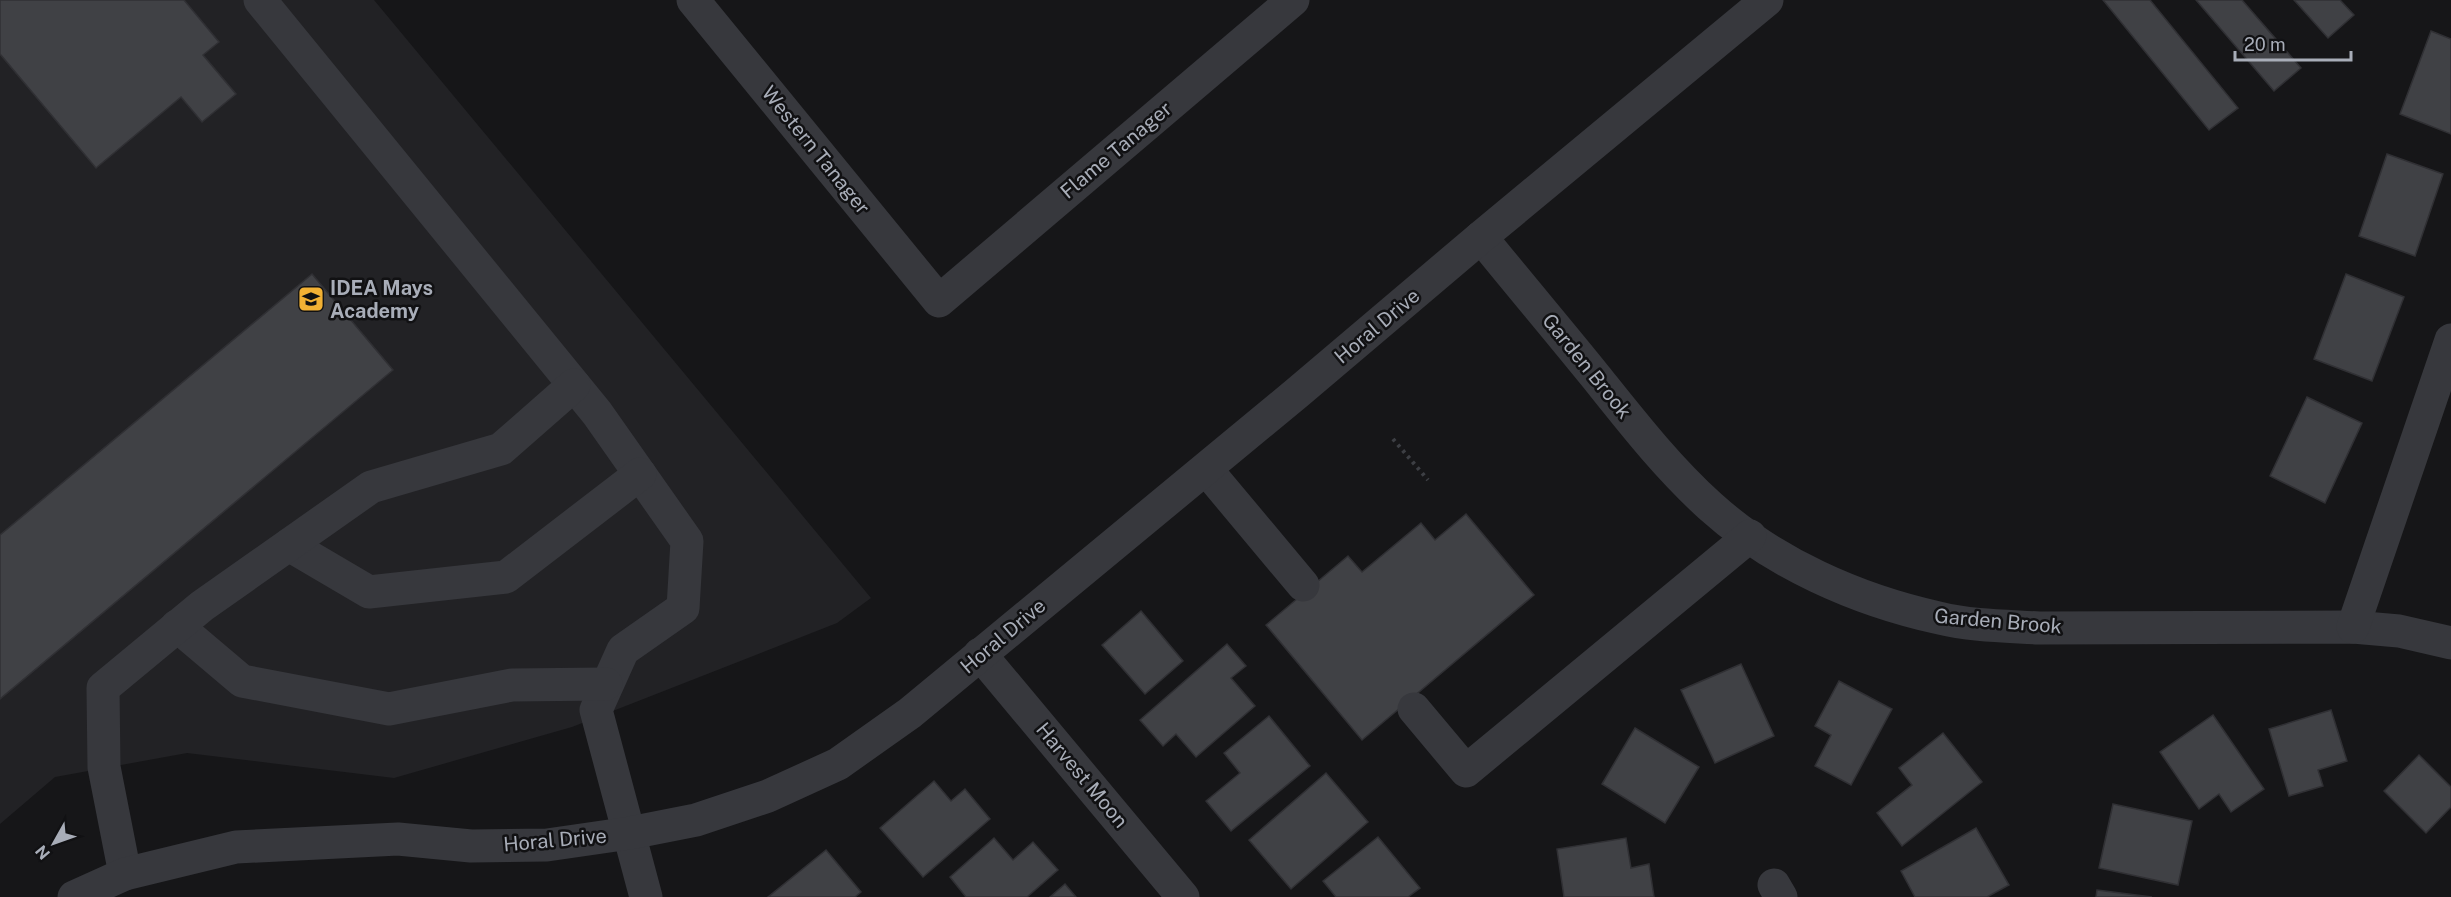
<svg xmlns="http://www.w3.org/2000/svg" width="2451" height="897" viewBox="0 0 2451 897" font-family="'Public Sans',sans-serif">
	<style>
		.built { fill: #222225 }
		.building { fill: #404145; stroke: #303034; stroke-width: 1.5 }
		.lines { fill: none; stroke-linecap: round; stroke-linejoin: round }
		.path { stroke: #3d3f44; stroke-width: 4; stroke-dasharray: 3 4.5; stroke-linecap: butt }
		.minor { stroke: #37383d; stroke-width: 33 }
		.labels { text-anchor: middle; stroke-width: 5; stroke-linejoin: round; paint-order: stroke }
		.street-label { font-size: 20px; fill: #a8adb8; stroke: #111113 }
		.poi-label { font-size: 20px; font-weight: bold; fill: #a8adb8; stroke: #111113; text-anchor: start }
	</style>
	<rect width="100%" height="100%" fill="#161618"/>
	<!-- built -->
	<path class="built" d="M0,0H374L871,598L837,623L572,727L394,778L187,753L55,777L0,824Z"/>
	<!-- building -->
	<g class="building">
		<path d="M0,0H184L219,42L203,55L236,94L202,122L181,97L96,168L0,54Z"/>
		<path d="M2103,0H2150L2238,108L2209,130Z"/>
		<path d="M2196,0H2242L2301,68L2274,91Z"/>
		<path d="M2294,0H2340L2354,15L2328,38Z"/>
		<path d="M2431,31L2451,39V134L2400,114Z"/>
		<path d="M2387,154L2443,174L2415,256L2359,236Z"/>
		<path d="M312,274L393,370L0,699V535Z"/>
		<path d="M2346,274L2404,297L2372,381L2314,359Z"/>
		<path d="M2307,397L2362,423L2325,503L2270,476Z"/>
		<path d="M1466,514L1534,595L1362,740L1266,625L1348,556L1362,572L1421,523L1435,540Z"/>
		<path d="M1141,611L1183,661L1145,694L1102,645Z"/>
		<path d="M1227,644L1246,666L1231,678L1255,706L1196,757L1176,734L1163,746L1140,720Z"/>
		<path d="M1741,664L1774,736L1715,763L1681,690Z"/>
		<path d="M1839,681L1892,709L1851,785L1815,766L1831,735L1815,726Z"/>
		<path d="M2331,710L2347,761L2318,770L2323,786L2289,796L2269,729Z"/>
		<path d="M2213,715L2264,789L2231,812L2219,794L2199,809L2160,752Z"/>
		<path d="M1269,716L1310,766L1231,831L1206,801L1240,773L1224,753Z"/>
		<path d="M1635,728L1699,767L1665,823L1602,784Z"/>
		<path d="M1943,733L1982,782L1902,846L1877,813L1912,785L1899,768Z"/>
		<path d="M2419,755L2451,787V807L2426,833L2384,791Z"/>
		<path d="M1326,773L1368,822L1291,889L1249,840Z"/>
		<path d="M934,781L951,801L965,789L990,819L923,877L880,828Z"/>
		<path d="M2113,804L2192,821L2178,885L2099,868Z"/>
		<path d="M1976,828L2009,885L1987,897H1915L1901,871Z"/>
		<path d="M1378,837L1420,888L1408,897H1336L1323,881Z"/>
		<path d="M994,838L1013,860L1033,842L1058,870L1027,897H966L950,877Z"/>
		<path d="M1626,838L1631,868L1649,864L1654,897H1564L1557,849Z"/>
		<path d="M826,850L861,892L855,897H768Z"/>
		<path d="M1065,884L1076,897H1050Z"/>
		<path d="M2097,890L2152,897H2096Z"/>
	</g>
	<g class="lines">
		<!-- path -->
		<path class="path" d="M1393,439L1428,480"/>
		<!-- minor -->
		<g class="minor">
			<path d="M260,0L597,413L687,541L683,608L623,650L596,710L646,897"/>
			<path d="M693,0L939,301L1293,0"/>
			<path d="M1481,237C1519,284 1558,330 1596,377C1632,422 1667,467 1710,506C1773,563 1857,600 1939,618C1972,626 2006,626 2039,628L2353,627L2399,631L2451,643"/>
			<path d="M1206,469L1303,585"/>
			<path d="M289,545L369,592L506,577L640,474"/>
			<path d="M177,626L242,681L389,709L512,685L606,684"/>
			<path d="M2353,627L2451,340"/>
			<path d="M980,654L1183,897"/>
			<path d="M1414,709L1466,771L1750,536"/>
			<path d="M125,874L104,767L103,688L202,606L371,487L501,449L574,385"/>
			<path d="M1774,885L1781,897"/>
			<path d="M74,897L125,874L236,847L398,839L471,846L547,845L630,833L696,820L768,796L838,764L910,713L1297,393L1481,237L1767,0"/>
		</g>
	</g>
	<!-- icons -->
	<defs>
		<symbol id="school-square" viewBox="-11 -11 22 22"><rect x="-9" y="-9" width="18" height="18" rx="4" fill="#f2b134" stroke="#111113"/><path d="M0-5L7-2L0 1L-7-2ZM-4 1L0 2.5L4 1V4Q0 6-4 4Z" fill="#111"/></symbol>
	</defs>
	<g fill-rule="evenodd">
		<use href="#school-square" x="296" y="284" width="30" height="30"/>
	</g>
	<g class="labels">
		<!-- street labels -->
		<g class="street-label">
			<text transform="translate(816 150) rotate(51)" y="7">Western Tanager</text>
			<text transform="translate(1116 150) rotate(-40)" y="7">Flame Tanager</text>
			<text transform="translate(1377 326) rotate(-40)" y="7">Horal Drive</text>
			<text transform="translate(1587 366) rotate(51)" y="7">Garden Brook</text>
			<text transform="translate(1998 621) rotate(5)" y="7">Garden Brook</text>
			<text transform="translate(1003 636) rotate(-40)" y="7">Horal Drive</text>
			<text transform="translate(1082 775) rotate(50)" y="7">Harvest Moon</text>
			<text transform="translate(555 840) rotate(-5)" y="7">Horal Drive</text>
		</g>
		<!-- poi labels -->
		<g class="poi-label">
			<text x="330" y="295">IDEA Mays<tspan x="330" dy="23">Academy</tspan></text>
		</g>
	</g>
	<!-- north arrow -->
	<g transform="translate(54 843) rotate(230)" stroke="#111113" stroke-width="4.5" paint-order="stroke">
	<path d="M0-4.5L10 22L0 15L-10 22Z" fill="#a8adb8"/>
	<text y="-9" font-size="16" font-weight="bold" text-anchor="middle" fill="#a8adb8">N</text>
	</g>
	<!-- scale -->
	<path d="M2235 51v9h116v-9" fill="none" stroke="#a8adb8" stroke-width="3"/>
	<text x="2244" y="51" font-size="18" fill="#a8adb8" stroke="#111113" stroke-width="4.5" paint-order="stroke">20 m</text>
</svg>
